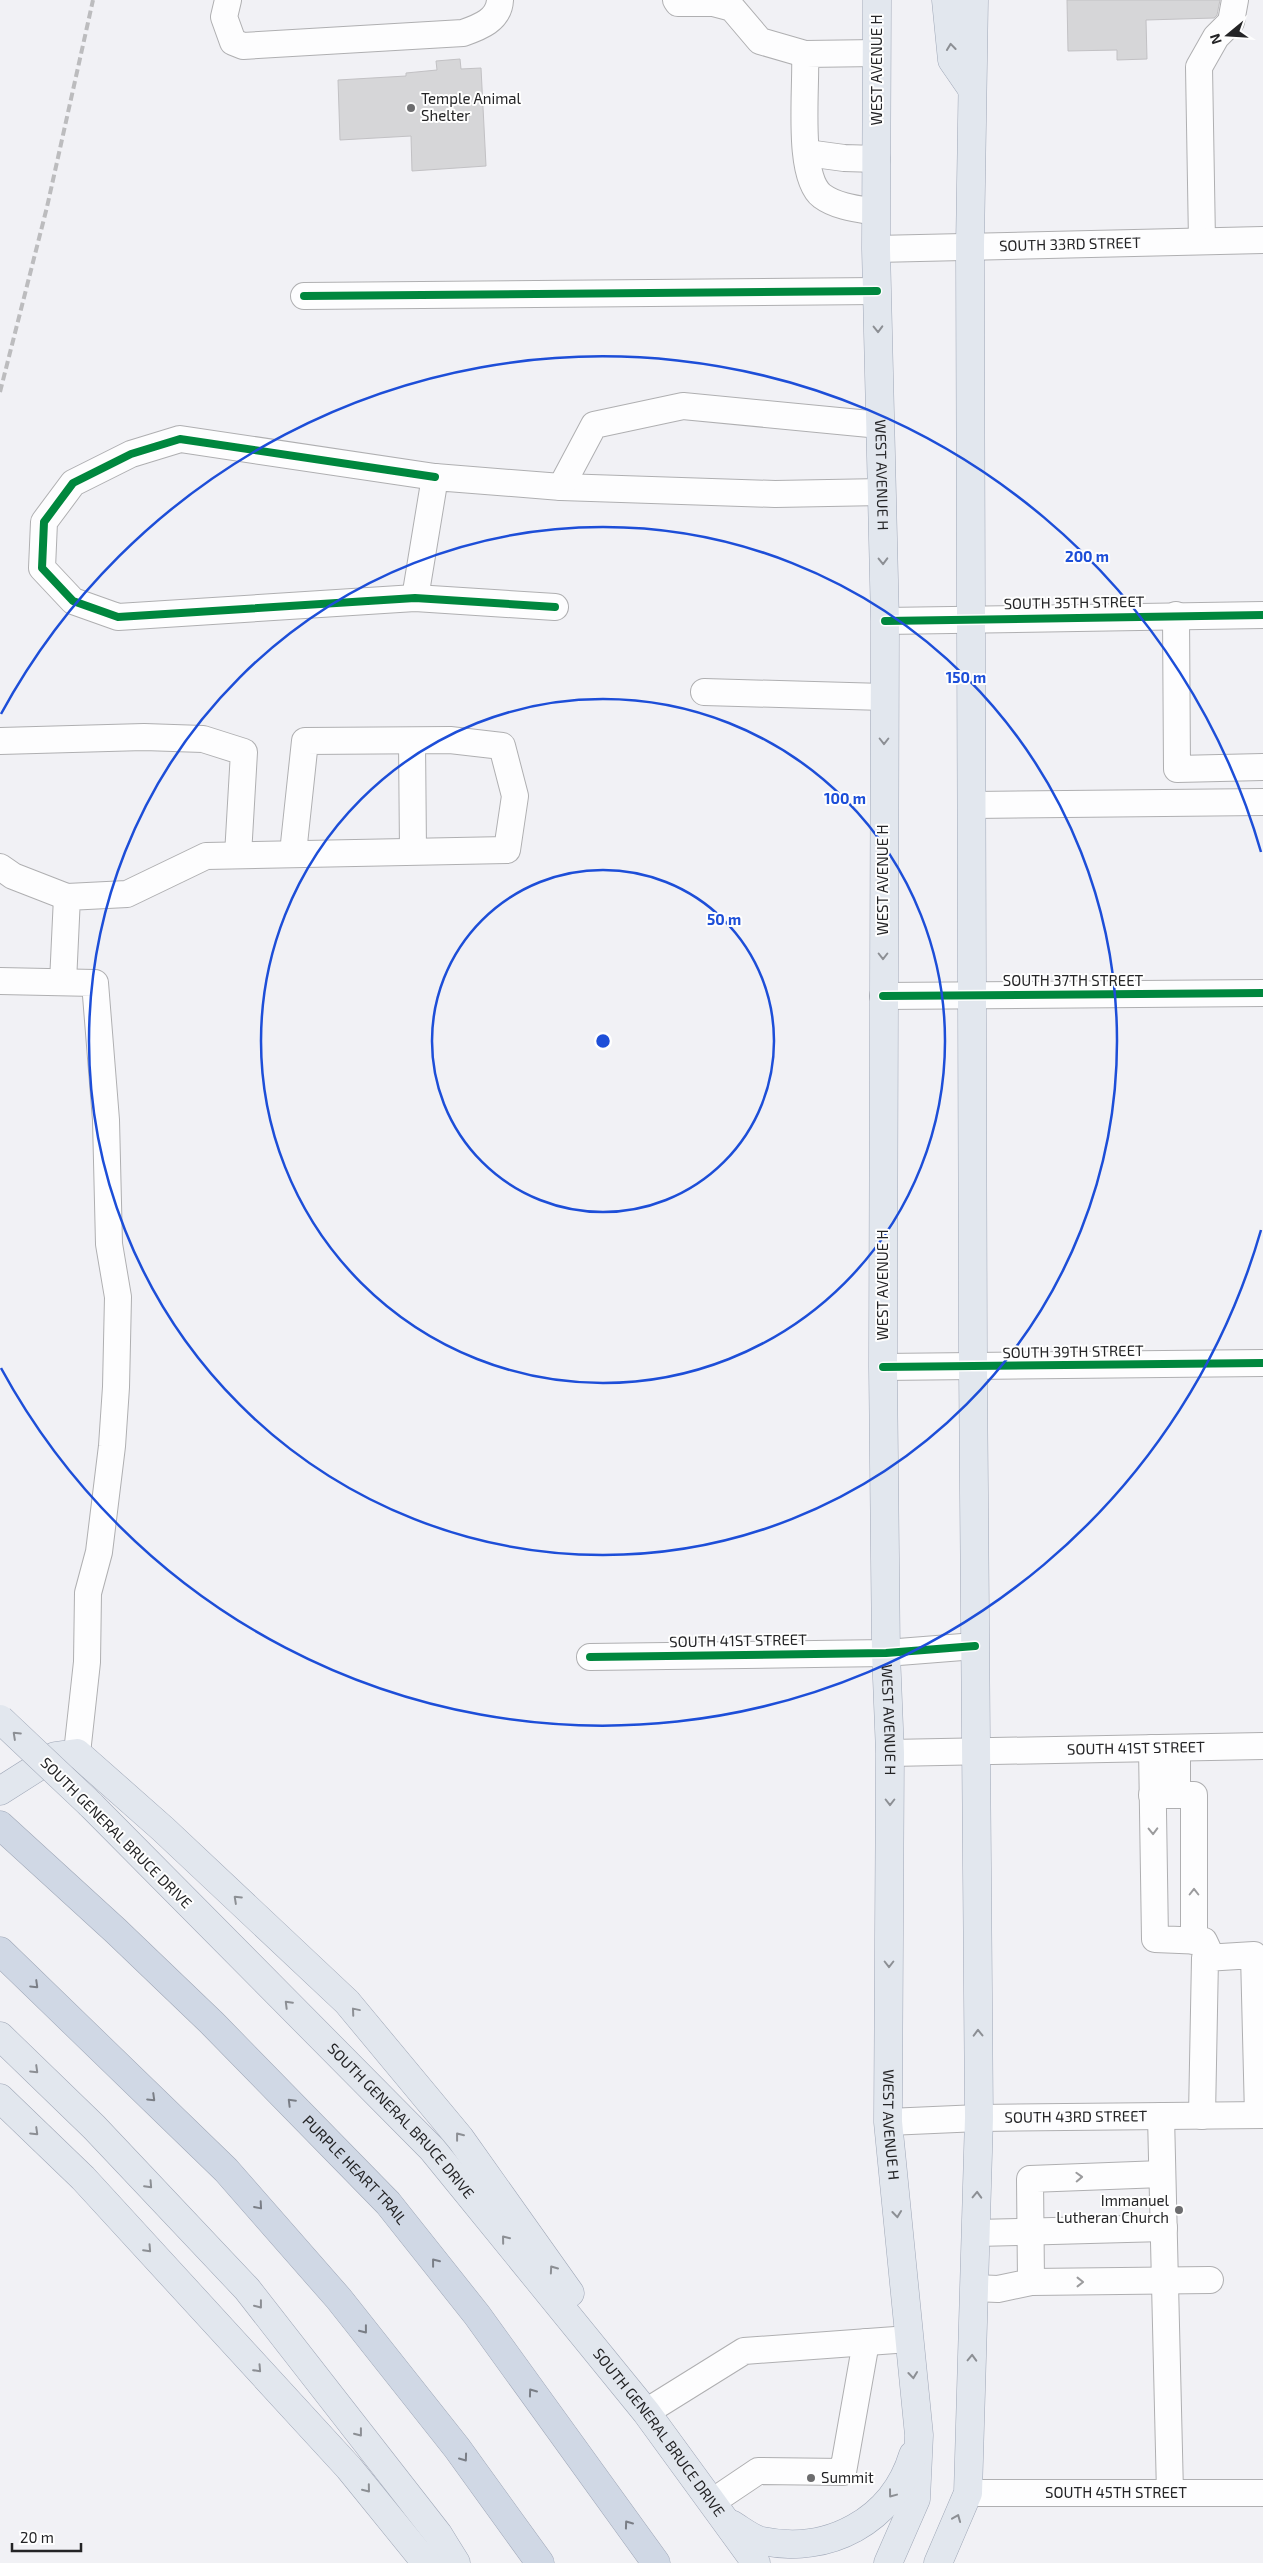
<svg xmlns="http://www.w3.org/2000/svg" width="1263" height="2563" viewBox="0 0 1263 2563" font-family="'Exo 2',sans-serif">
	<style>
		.building { fill: #d6d6d8; stroke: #c2c1c4 }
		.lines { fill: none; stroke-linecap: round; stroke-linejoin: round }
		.minor-casing { stroke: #afafb1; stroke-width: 28 }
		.major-casing { stroke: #9fa7b7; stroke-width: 29 }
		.highway-casing { stroke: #9fa7b7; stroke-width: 29 }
		.minor { stroke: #fdfdfe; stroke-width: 26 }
		.major { stroke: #e2e7ee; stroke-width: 28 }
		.highway { stroke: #d0d8e5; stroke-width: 28 }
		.rail { stroke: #bcbcbe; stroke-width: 4; stroke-dasharray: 8 4; stroke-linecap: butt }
		.major-bridge-casing { stroke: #9fa7b7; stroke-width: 29; stroke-linecap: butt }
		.major-bridge { stroke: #e2e7ee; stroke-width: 28 }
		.cycleway-casing { stroke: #fefefe; stroke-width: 11 }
		.cycleway { stroke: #00873e; stroke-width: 8 }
		.oneway { stroke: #8c8f94 }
		.oneway2 { stroke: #9b9b9d }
		.oneway3 { stroke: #7a7e86 }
		.ring { fill: none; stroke: #1d4ed8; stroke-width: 2.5 }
		.poi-dot { fill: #6c6c6e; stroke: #fefefe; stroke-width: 2 }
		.labels { text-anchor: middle; stroke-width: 4; stroke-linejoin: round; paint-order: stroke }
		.street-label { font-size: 15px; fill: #242426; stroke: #fefefe }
		.poi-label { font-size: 15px; fill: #242426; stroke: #fefefe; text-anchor: start }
		.centre { fill: #1d4ed8; stroke: #fefefe; stroke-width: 2.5 }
		.ring-label { font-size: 15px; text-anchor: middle; font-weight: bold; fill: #1d4ed8; stroke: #fefefe; stroke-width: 4; stroke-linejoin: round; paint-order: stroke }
	</style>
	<rect width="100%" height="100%" fill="#f1f1f5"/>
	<!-- building -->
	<g class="building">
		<path d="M1067,0H1220L1217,15L1214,18L1146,20L1147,59L1117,60V50L1068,51Z"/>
		<path d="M460,59L461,69L481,68L486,166L412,171L411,136L340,140L338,80L406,76V73L437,70L436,61Z"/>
	</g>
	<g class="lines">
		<defs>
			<g id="minor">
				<path d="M228,0L224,17L233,42L243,46L463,33C480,27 499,20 500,0"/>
				<path d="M676,0L678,3H713L732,8L760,41L805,54"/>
				<path d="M807,153L844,158L877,159"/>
				<path d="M876,212C858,209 837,207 822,196C796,176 807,86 805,54L877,53"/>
				<path d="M1202,241L1199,67L1216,37L1231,22L1235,0"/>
				<path id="s1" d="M876,249L1263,240"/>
				<path d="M304,296L877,291"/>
				<path d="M435,477L180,439L131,454L73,483L44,522L42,568L73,601L118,617L415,598L555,607"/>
				<path d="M561,487L775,494L882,492"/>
				<path d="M415,598L435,477L561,487L594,425L683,406L880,425"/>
				<path d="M1176,615L1177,769L1263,767"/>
				<path d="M885,621L1263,615"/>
				<path d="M704,692L884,697"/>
				<path d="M0,741L144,737L203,739L244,752L238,855"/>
				<path d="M412,741L413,850"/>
				<path d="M972,805L1263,802"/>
				<path d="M0,867L13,876L67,897"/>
				<path d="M0,981L95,983L106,1120L109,1244L118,1297L116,1387L112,1446L99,1552L88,1593L87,1662L77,1753"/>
				<path d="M63,982L67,897L127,894L206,856L507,850L515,796L502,746L450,740L305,741L293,853"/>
				<path d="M883,996L1263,993"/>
				<path d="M883,1367L1263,1363"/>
				<path d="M590,1657L886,1653L975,1646"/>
				<path d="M1152,1748L1155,1939L1204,1941L1212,1958"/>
				<path id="s2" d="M890,1753L1263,1746"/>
				<path d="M1152,1795H1194V1941"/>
				<path d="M1177,1795V1748"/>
				<path d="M1161,2116L1170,2493"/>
				<path d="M1202,2116L1205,1958L1254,1955L1258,2115"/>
				<path id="s3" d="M888,2122L979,2118L1263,2115"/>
				<path d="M976,2233L1164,2228"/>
				<path d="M1031,2282L1210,2280"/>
				<path d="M974,2288L998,2289L1031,2282L1030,2179L1162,2174"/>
				<path d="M646,2412L744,2351L909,2339"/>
				<path id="s4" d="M968,2493H1263"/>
				<path d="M712,2502L758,2471L843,2472L866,2342"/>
			</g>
			<g id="major">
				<path id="s5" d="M877,0L876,249L885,621L883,1367L886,1653L890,1753L888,2122L919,2435L916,2499L888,2563"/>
				<path d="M946,0L952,60L972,89"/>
				<path d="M0,1791L55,1756L77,1753L163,1829L347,2002L460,2138L570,2293"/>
				<path id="s6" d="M90,1804L432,2149L646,2412L756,2563"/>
				<path d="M0,2036L94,2127L247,2289L438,2534L456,2563"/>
				<path d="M0,2098L83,2178L349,2468L426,2563"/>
				<path d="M731,2524C740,2529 752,2539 762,2541C828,2555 893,2521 913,2455"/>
				<path d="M938,2563L968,2493L979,2118L973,1367L970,245L974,0"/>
			</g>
			<g id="highway">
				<path id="s7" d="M0,1825L116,1931L212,2023L388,2203L477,2315L656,2563"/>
				<path d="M0,1951L226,2170L339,2299L457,2448L540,2563"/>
			</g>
		</defs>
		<!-- minor casing -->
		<use href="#minor" class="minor-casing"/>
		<!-- major casing -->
		<use href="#major" class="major-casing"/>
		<!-- highway casing -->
		<use href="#highway" class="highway-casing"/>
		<!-- minor -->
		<use href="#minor" class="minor"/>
		<!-- major -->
		<use href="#major" class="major"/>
		<!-- highway -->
		<use href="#highway" class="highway"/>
		<!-- rail -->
		<path class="rail" d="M0,392L47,207L93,0"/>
		<defs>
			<path id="major-bridge" d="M0,1719L90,1804"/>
		</defs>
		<!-- major-bridge casing -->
		<use href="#major-bridge" class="major-bridge-casing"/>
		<!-- major-bridge -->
		<use href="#major-bridge" class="major-bridge"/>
		<defs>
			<g id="cycleway">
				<path d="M304,296L877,291"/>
				<path d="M435,477L180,439L131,454L73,483L44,522L42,568L73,601L118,617L415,598L555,607"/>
				<path d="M885,621L1263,615"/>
				<path d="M883,996L1263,993"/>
				<path d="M883,1367L1263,1363"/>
				<path d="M590,1657L886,1653L975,1646"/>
			</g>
		</defs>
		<!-- cycleway casing -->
		<use href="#cycleway" class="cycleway-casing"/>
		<!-- cycleway -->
		<use href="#cycleway" class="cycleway"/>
	</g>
	<!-- one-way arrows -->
	<defs><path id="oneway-chevron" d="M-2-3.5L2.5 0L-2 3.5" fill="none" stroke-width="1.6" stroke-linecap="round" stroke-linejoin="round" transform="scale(1.25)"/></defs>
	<g class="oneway">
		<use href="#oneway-chevron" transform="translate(951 47) rotate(-96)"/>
		<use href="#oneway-chevron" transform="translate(878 329) rotate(89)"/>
		<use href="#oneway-chevron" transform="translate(883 561) rotate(89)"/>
		<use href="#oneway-chevron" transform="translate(884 741) rotate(90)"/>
		<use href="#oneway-chevron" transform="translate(883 956) rotate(90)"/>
		<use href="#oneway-chevron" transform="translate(16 1735) rotate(-137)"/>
		<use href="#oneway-chevron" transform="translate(890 1802) rotate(90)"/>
		<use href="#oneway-chevron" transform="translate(237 1899) rotate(-137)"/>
		<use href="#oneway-chevron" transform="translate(889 1964) rotate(90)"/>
		<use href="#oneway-chevron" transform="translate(288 2004) rotate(-135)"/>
		<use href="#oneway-chevron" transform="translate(355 2011) rotate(-130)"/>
		<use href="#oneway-chevron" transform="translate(978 2033) rotate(-91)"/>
		<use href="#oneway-chevron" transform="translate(35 2070) rotate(44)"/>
		<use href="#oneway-chevron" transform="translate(35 2132) rotate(44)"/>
		<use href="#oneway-chevron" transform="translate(459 2136) rotate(-128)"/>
		<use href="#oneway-chevron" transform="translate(149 2185) rotate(47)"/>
		<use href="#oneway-chevron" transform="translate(977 2195) rotate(-88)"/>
		<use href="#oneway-chevron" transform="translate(897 2214) rotate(84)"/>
		<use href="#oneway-chevron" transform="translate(505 2239) rotate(-129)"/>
		<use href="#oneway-chevron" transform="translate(148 2249) rotate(47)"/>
		<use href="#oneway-chevron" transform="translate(553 2269) rotate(-125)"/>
		<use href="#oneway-chevron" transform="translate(259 2305) rotate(52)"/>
		<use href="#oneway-chevron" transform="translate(972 2358) rotate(-88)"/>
		<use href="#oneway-chevron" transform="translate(258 2369) rotate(47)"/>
		<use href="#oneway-chevron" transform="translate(913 2375) rotate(84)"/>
		<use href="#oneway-chevron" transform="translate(359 2433) rotate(52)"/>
		<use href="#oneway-chevron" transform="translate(367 2489) rotate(51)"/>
		<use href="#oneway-chevron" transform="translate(892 2494) rotate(127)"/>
		<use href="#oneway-chevron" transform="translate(957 2518) rotate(-68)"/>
	</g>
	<g class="oneway2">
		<use href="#oneway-chevron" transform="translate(1153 1831) rotate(89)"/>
		<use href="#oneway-chevron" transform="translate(1194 1892) rotate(-90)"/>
		<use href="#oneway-chevron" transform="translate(1079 2177) rotate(-2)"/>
		<use href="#oneway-chevron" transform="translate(1080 2282)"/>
	</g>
	<g class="oneway3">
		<use href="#oneway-chevron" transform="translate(35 1985) rotate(44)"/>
		<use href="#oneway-chevron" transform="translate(152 2098) rotate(44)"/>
		<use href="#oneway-chevron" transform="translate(291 2102) rotate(-135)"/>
		<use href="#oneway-chevron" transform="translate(259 2206) rotate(49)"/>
		<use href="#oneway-chevron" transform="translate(435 2262) rotate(-128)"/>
		<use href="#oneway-chevron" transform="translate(364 2330) rotate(52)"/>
		<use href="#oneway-chevron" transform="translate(532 2392) rotate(-126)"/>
		<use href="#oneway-chevron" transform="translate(464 2458) rotate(54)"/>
		<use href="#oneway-chevron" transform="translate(628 2524) rotate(-126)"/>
	</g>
	<!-- distance rings -->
	<g class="ring">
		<circle cx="603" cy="1041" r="171"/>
		<circle cx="603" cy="1041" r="342"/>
		<circle cx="603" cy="1041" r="514"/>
		<path d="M1261 1230A685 685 0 0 1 1 1368M1 714A685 685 0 0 1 1261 852"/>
	</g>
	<!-- markers -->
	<g class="poi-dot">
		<circle cx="411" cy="108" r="5"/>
		<circle cx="1179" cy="2210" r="5"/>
		<circle cx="811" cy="2478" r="5"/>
	</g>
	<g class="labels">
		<!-- street labels -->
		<g class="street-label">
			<text transform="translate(877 70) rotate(-90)" y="5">WEST AVENUE H</text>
			<text dy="5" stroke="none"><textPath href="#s1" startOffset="194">SOUTH 33RD STREET</textPath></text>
			<text dy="5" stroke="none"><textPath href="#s5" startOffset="475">WEST AVENUE H</textPath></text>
			<text transform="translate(1074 603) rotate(-1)" y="5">SOUTH 35TH STREET</text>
			<text transform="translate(883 880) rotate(-90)" y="5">WEST AVENUE H</text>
			<text x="1073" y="986">SOUTH 37TH STREET</text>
			<text transform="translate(883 1285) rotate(-90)" y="5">WEST AVENUE H</text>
			<text transform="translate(1073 1352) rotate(-1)" y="5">SOUTH 39TH STREET</text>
			<text transform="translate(738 1641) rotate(-1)" y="5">SOUTH 41ST STREET</text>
			<text dy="5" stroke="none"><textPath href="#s5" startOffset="1720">WEST AVENUE H</textPath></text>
			<text dy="5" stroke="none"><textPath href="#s2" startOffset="246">SOUTH 41ST STREET</textPath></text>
			<text transform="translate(116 1833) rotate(45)" y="5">SOUTH GENERAL BRUCE DRIVE</text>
			<text dy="5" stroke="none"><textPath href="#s3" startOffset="188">SOUTH 43RD STREET</textPath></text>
			<text dy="5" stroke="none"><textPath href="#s6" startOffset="444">SOUTH GENERAL BRUCE DRIVE</textPath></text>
			<text dy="5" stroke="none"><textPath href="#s5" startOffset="2125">WEST AVENUE H</textPath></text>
			<text dy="5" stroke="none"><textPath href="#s7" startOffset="495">PURPLE HEART TRAIL</textPath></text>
			<text dy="5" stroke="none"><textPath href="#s6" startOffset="849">SOUTH GENERAL BRUCE DRIVE</textPath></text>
			<text dy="5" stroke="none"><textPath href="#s4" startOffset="148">SOUTH 45TH STREET</textPath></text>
		</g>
		<!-- poi labels -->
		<g class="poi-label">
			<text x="421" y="104">Temple Animal<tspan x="421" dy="17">Shelter</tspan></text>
			<text x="1169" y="2206" text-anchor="end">Immanuel<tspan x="1169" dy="17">Lutheran Church</tspan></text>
			<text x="821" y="2483">Summit</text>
		</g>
	</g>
	<circle cx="603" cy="1041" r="8" class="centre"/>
	<g class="ring-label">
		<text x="1087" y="562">200 m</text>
		<text x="966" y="683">150 m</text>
		<text x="845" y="804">100 m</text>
		<text x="724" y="925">50 m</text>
	</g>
	<!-- north arrow -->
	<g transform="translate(1228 35) rotate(252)" stroke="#fefefe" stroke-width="4" paint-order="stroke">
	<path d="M0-4L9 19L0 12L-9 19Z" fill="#242426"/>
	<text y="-8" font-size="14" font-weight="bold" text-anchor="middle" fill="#242426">N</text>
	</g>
	<!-- scale -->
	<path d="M12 2543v8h69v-8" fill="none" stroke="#242426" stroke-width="2.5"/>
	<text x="20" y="2543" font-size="15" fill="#242426" stroke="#fefefe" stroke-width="4" paint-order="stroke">20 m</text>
</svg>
